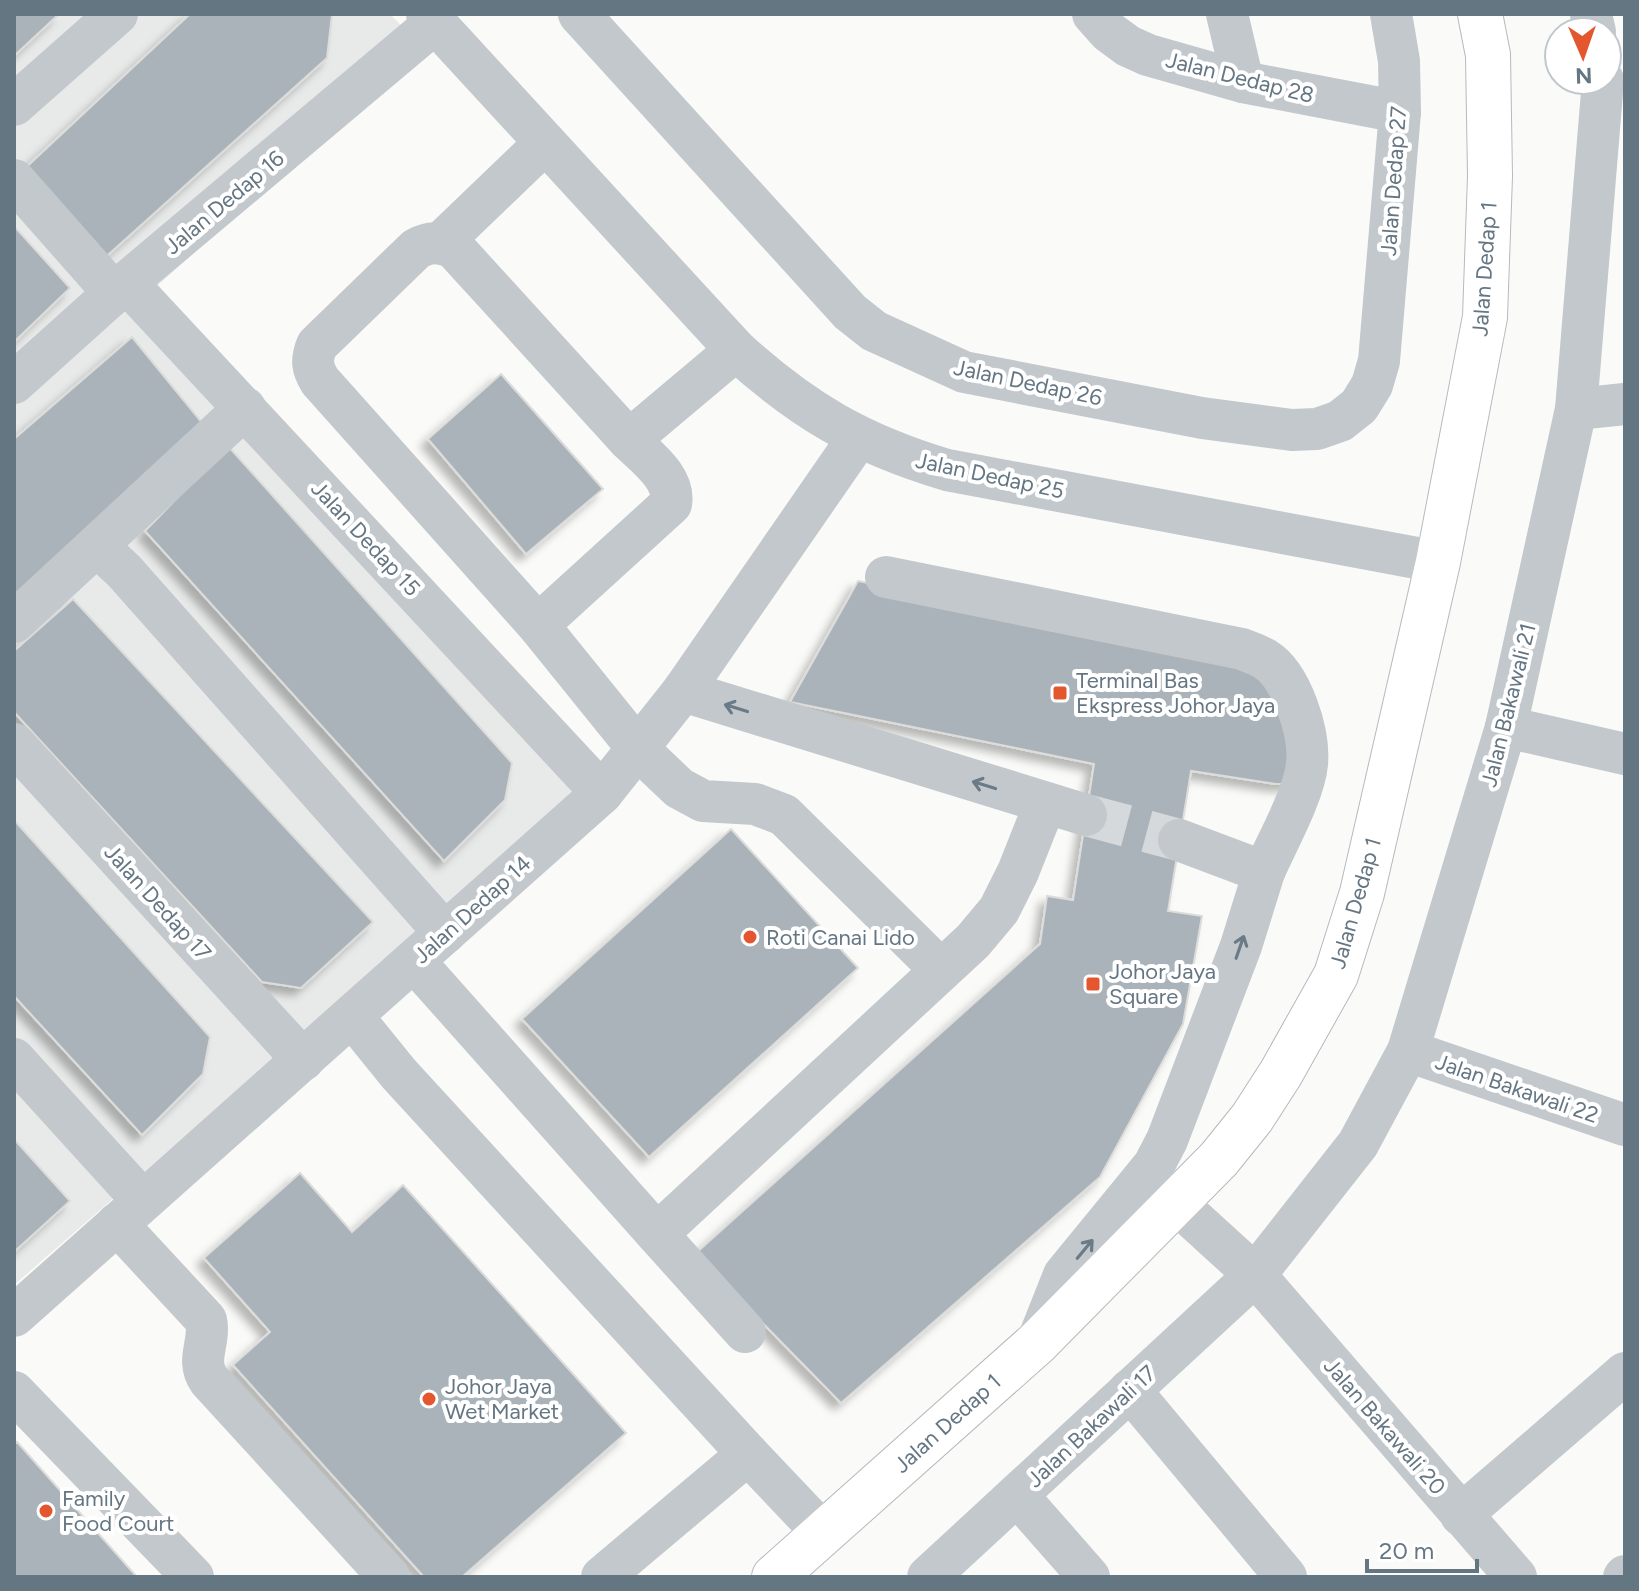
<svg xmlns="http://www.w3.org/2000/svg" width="1639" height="1591" viewBox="0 0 1639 1591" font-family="Figtree,sans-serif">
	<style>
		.built { fill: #e8e9e9 }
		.building { fill: #aab3b9; stroke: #dcdcda; stroke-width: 2; filter: url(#shadow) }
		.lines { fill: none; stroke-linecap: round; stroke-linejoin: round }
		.minor-tunnel { stroke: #d5d9db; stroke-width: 42; stroke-dasharray: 42 21; stroke-linecap: butt }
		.major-casing { stroke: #b5babe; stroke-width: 46 }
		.minor { stroke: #c3c8cc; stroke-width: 42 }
		.major { stroke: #fff; stroke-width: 44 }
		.oneway { stroke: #6a7a87 }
		.poi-dot { fill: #e4572e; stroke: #fff; stroke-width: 3 }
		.labels { text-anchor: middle; stroke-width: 8; stroke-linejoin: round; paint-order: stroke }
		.street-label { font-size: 22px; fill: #657683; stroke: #fff }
		.poi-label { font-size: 22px; fill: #657683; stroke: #fff; text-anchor: start }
	</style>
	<defs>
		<filter id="shadow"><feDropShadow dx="-7" dy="7" stdDeviation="4" flood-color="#0004"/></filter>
	</defs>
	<rect width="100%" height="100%" fill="#fafaf8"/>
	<!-- built -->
	<path class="built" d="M14,14H390L422,47L135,306L582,790L14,1285Z"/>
	<!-- building -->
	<g class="building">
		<path d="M14,14H59L14,56Z"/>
		<path d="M190,14H332L327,58L99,263L19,174Z"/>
		<path d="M14,226L70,288L14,342Z"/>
		<path d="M132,337L208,430L14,602V439Z"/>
		<path d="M501,374L603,489L526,554L428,439Z"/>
		<path d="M228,446L512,763L505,800L444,861L145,531Z"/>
		<path d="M858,581L1259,661L1302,774L1288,784H1276L1191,771L1168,911L1202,916L1183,1024L1100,1177L841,1403L695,1254L1040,944L1047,896L1073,900L1094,764L790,702Z"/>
		<path d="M73,599L373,922L301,988L262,982L14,712V651Z"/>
		<path d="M14,820L210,1037L203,1074L142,1135L14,996Z"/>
		<path d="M731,829L858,968L649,1157L522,1019Z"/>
		<path d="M14,1139L70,1201L14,1252Z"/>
		<path d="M300,1173L352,1232L403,1185L626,1433L462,1577H424L233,1365L270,1332L204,1258Z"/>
		<path d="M17,1442L137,1577H14V1445Z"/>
	</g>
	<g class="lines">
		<!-- minor-tunnel -->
		<path class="minor-tunnel" d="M1086,815L1179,840"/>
		<defs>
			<path id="major" d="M774,1577L1037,1343L1219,1159L1252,1118L1281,1073L1336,975L1362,893L1438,562L1485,317L1490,176L1488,55L1480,14"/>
		</defs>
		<!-- major casing -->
		<use href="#major" class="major-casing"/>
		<!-- minor -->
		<g class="minor">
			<path d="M427,14L736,350C803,411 860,444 947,470L1438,562"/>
			<path d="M579,14L850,312L874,331L964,372L1202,418L1292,430L1317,429L1340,421L1359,406L1372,385L1379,361L1400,112L1399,61L1391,14"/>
			<path d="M1093,14L1109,32L1128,46L1148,55L1243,82L1400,112"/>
			<path d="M1227,14L1243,82"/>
			<path d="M1591,14L1595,32"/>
			<path d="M14,105L117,14"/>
			<path d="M14,180L114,293"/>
			<path d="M441,243L545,143"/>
			<path d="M128,284L602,793"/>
			<path d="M736,350L629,440L454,248C439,242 430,241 416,249L317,345C311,360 312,368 320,381L538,625L639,750L679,788L703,801L755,804L784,815L941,970"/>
			<path d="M14,383L114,293L435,23"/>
			<path d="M1576,409L1625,404"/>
			<path d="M97,546L124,571L445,933"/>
			<path d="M886,577L1242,649C1249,652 1258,655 1265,659C1292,676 1310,733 1307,764C1304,795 1277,842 1264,872"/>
			<path d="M14,622L245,408"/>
			<path d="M538,625L671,504C676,478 646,457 629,440"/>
			<path d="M683,691L1086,815"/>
			<path d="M1506,727L1625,754"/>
			<path d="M14,744L303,1060"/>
			<path d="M414,961L657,1234L973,941L999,910L1018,872L1045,804"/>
			<path d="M352,1016L399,1074L748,1454L602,1577"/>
			<path d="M1408,1051L1625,1125"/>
			<path d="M14,1059L143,1201"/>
			<path d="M1176,1203L1255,1275L1516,1577"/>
			<path d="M117,1224L206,1320C211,1342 195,1360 209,1380L389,1577"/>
			<path d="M657,1234L745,1332"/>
			<path d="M14,1316L602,793L683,691L858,438"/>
			<path d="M1037,1343L1064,1275L1154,1165L1167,1140L1241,946L1264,872L1179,840"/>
			<path d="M1130,1390L1286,1577"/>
			<path d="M14,1392L193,1577"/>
			<path d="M748,1454L823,1533"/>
			<path d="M1017,1495L1089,1577"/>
			<path d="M1461,1515L1625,1373"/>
			<path d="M928,1577L1255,1275L1358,1144L1408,1051L1506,727L1576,409L1603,80"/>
			<path d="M1624,1577L1625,1576"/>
		</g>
		<!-- major -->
		<use href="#major" class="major"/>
	</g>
	<!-- one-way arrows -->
	<defs><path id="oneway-shaft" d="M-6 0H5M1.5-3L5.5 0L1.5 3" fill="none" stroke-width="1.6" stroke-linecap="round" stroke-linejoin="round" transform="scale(2)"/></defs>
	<g class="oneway">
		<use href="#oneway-shaft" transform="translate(736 708) rotate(-163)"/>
		<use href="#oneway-shaft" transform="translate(984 785) rotate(-163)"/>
		<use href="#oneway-shaft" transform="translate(1240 947) rotate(-71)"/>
		<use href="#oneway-shaft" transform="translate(1085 1249) rotate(-50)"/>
	</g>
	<!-- markers -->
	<g class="poi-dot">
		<rect x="1052" y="685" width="16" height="16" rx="4"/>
		<circle cx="750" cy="937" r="8"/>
		<rect x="1085" y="976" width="16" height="16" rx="4"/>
		<circle cx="429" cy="1399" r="8"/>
		<circle cx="46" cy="1511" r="8"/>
	</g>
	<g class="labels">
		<!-- street labels -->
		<g class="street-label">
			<text transform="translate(1240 77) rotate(14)" y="8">Jalan Dedap 28</text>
			<text transform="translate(1393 181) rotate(-86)" y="8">Jalan Dedap 27</text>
			<text transform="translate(224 202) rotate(-40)" y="8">Jalan Dedap 16</text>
			<text transform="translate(1484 269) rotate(-86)" y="8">Jalan Dedap 1</text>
			<text transform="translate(1028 382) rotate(12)" y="8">Jalan Dedap 26</text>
			<text transform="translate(990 475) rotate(12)" y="8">Jalan Dedap 25</text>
			<text transform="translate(366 538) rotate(47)" y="8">Jalan Dedap 15</text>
			<text transform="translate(1508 705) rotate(-76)" y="8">Jalan Bakawali 21</text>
			<text transform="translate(158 902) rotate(48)" y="8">Jalan Dedap 17</text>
			<text transform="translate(1355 903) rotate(-74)" y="8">Jalan Dedap 1</text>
			<text transform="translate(472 909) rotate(-42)" y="8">Jalan Dedap 14</text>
			<text transform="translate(1517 1088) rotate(19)" y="8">Jalan Bakawali 22</text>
			<text transform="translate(947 1423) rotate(-42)" y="8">Jalan Dedap 1</text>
			<text transform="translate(1091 1426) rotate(-43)" y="8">Jalan Bakawali 17</text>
			<text transform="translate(1385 1426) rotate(49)" y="8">Jalan Bakawali 20</text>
		</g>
		<!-- poi labels -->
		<g class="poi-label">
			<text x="1076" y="688">Terminal Bas<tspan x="1076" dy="25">Ekspress Johor Jaya</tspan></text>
			<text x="766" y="945">Roti Canai Lido</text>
			<text x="1109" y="979">Johor Jaya<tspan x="1109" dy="25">Square</tspan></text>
			<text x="445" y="1394">Johor Jaya<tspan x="445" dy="25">Wet Market</tspan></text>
			<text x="62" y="1506">Family<tspan x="62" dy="25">Food Court</tspan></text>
		</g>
	</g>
	<!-- border -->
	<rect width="1639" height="1591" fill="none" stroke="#657683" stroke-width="32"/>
	<!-- north arrow -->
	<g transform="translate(1583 56) rotate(178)"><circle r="38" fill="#ffffff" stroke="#c1c8cd" stroke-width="2"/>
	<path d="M0-6L14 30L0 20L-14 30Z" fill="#e4572e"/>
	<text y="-12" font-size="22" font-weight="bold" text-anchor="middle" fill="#657683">N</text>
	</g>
	<!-- scale -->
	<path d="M1367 1559v12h110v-12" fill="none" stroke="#657683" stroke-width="4"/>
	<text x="1379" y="1559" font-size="24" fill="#657683" stroke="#ffffff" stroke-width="6" paint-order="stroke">20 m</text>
</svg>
